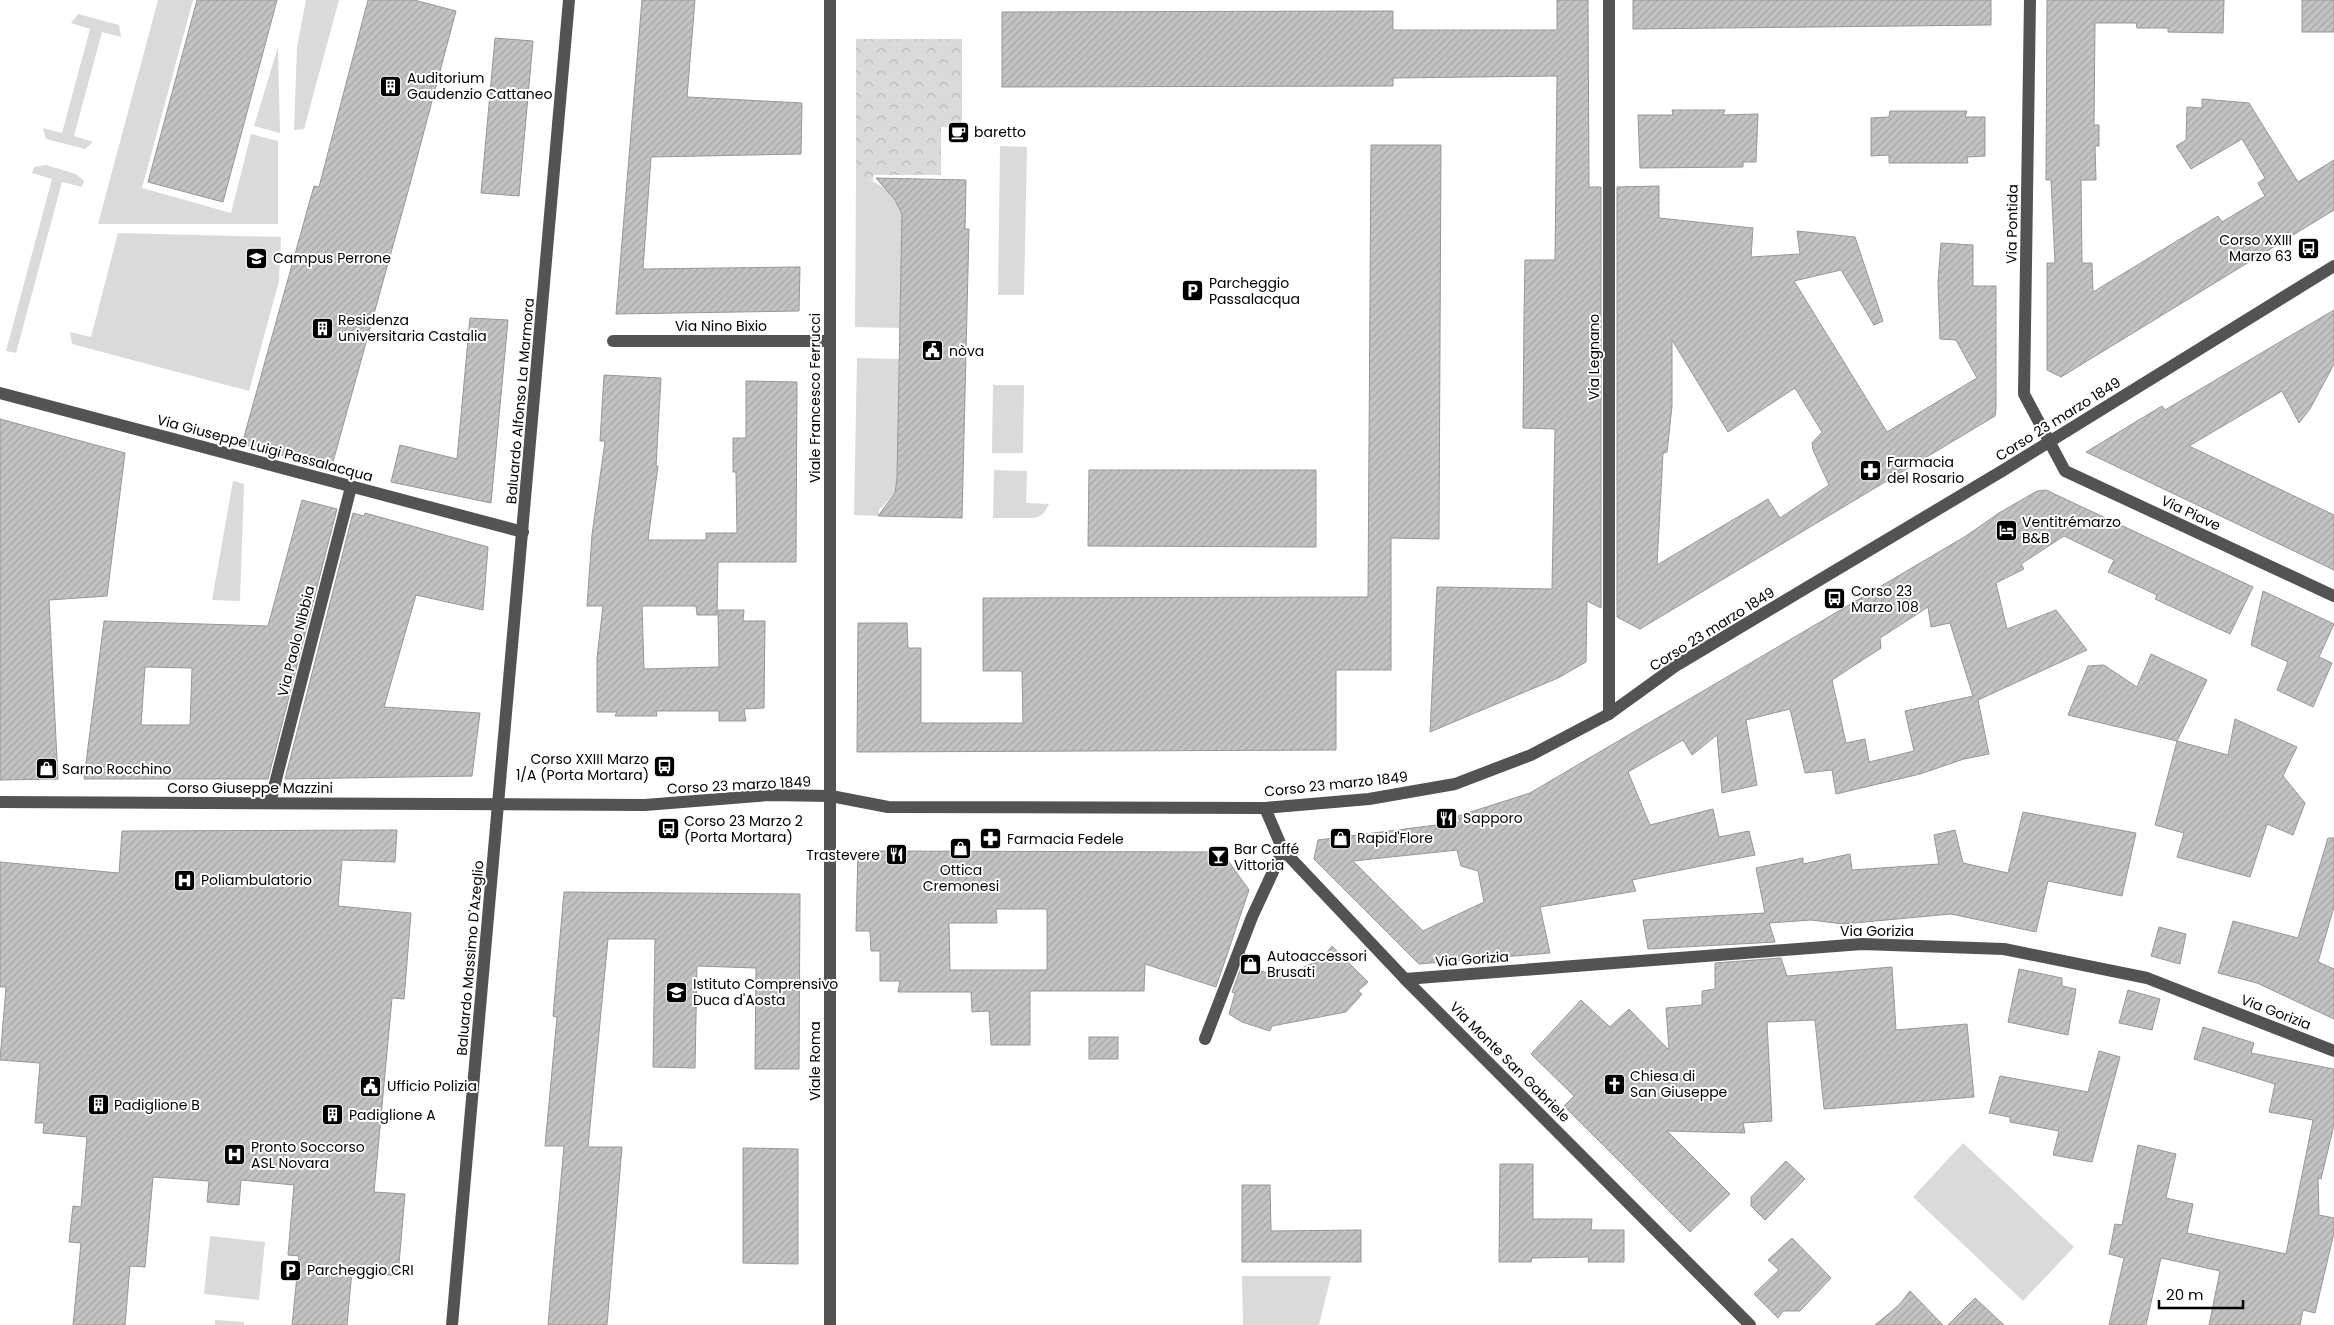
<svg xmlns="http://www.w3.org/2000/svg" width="2334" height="1325" viewBox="0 0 2334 1325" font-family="Poppins,sans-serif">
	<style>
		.grass { fill: #dadada }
		.forest { fill: url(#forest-crowns) }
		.building { fill: url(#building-hatch); stroke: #979797; fill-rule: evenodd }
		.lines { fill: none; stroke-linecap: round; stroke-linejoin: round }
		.minor { stroke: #535353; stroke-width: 12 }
		.labels { text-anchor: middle; stroke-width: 4; stroke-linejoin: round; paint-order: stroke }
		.poi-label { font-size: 14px; fill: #000; stroke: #fff; text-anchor: start }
		.street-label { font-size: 14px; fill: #000; stroke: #fff }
	</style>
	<defs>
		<pattern id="forest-crowns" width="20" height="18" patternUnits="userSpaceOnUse" patternTransform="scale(1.25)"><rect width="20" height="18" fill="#dadada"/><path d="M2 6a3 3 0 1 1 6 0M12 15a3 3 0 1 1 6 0" fill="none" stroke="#b9b9b9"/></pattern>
		<pattern id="building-hatch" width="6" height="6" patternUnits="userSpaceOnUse" patternTransform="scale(1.25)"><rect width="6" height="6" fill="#c3c3c3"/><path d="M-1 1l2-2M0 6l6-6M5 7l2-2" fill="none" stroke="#a6a6a6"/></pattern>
	</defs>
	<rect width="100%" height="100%" fill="#fff"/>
	<!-- grass -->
	<g class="grass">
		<path d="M158,0H193L142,188L231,213L251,134L278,141V224H98Z"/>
		<path d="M306,0H339L304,129L294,130L297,47Z"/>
		<path d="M78,14L119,25L121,37L102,32L74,136L93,142L85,149L46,139L43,128L62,133L90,29L71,23Z"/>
		<path d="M278,47L280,133L254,126Z"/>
		<path d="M1000,146L1027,147L1024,295H998Z"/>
		<path d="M46,165L76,174L84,181L82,187L62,182L16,353L6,351L52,179L32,173L34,167Z"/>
		<path d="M856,178C880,179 893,194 902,214L900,328L855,327Z"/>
		<path d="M118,233L281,237L279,281L249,391L72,344L70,332L91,337Z"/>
		<path d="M857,358L899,359L897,478L895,493L879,510V516L854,515Z"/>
		<path d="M993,385H1024L1023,453H992Z"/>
		<path d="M994,470L1027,471L1026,503L1049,504C1045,512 1043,516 1034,518H993Z"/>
		<path d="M233,481L244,484L240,601L212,600Z"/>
		<path d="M1963,1143L2074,1247L2023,1301L1913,1197Z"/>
		<path d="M210,1236L265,1242L259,1300L204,1294Z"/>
		<path d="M1242,1276H1331L1319,1325H1243Z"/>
		<path d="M215,1320L244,1322V1325H215Z"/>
	</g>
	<!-- forest -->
	<path class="forest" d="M856,39H962V127H941V175H873V181L856,178Z"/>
	<!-- building -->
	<g class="building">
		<path d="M197,0H277L223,202L148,182Z"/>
		<path d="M368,0H414L456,11L410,184L331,469L242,444L314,186L319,187Z"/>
		<path d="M642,0H695L687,97L802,103L801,154L651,157L643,269L800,267L799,311L616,314Z"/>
		<path d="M1557,0H1588L1589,187H1601V608L1587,601L1586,662L1558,678L1430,732L1437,587L1552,589L1555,429L1523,428L1524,317L1525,260H1555L1557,76L1393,78V86L1002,87V12L1393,11V30H1557Z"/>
		<path d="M1633,0H1991V25L1633,29Z"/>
		<path d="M2047,0H2224L2223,33L2168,32V28H2137L2136,23H2095L2094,125H2099V146H2095L2096,180H2081L2082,263H2092L2093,292L2218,216L2222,222L2265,196L2258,183L2265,178L2242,139L2191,169L2176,146L2186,140L2187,107L2202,108V99L2249,103L2298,182L2334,160V210L2061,377L2047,370V263H2055L2051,180H2046Z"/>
		<rect x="2302" y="0" width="32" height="32"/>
		<path d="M495,38L533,41L519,196L481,193Z"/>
		<path d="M1672,110H1725L1723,115L1758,114L1756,162H1743V167L1640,168L1638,115H1673Z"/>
		<path d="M1890,111H1967L1965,117H1985V156L1967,157L1968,163H1889V155L1871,156V118L1889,117Z"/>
		<path d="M1371,145H1441L1439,539L1391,538V670H1336V750L857,752L858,623H907L908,648H921V723H1023L1022,671H983V598L1368,597Z"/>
		<path d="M876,178L966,180L965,229H969L962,518L878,516L895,493L897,478L902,214L895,200Z"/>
		<path d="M1659,186V218L1753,228L1751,257L1800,254L1797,231L1855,237L1883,321L1874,325L1841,270L1794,281L1887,432L1977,378L1956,340L1940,339L1938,283L1941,243L1973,245V286H1996V410L1995,416L1640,629L1617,617V187ZM1672,340L1728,432L1795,388L1822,432L1812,443L1813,450L1829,485L1780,518L1768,499L1657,565L1663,453L1667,452L1672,406Z"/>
		<path d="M2334,310V364L2310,409L2299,423L2282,391L2189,446L2334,515V570L2086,452L2162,406L2165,410Z"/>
		<path d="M470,318L508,320L491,503L391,482L400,445L457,459Z"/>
		<path d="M604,375L661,378L656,466H658L648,540H706V533H737L736,472H733V438H746V381L797,382L796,562H718L717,615H697L696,606H642L644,669L719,667L718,610H744L743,621H765L764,708L744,709L746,721H719V711H656L657,716H615L617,712H597V658L603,606H587L592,535L605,441H600Z"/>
		<path d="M0,419L125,453L107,596L49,600L58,779L0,780Z"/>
		<path d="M1089,470H1316V547L1088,546Z"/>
		<path d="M2046,490L2253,587L2230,634L2155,599L2157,595L2108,572L2114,560L2064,536L2021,564L2024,569L1996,583L2007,629L2056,610L2087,650L1978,700L1989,754L1964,759L1920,774L1836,794L1832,770L1805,773L1790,709L1746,720L1757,785L1722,793L1717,735L1692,755L1683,740L1628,772L1650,825L1713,809L1719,837L1749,831L1755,855L1632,880L1636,891L1540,907L1550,953L1419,964L1314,859L1318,840L1460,822L1458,816L1530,793L1966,536L1999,513L2037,491ZM1928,607L1931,627L1950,623L1973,696L1905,711L1914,751L1869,762L1865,739L1846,743L1832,680L1881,648L1880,638ZM1457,850L1461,866L1478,871L1484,902L1423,931L1353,861Z"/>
		<path d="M302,500L337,509L268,779H84L104,621L268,626ZM145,667L192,668L190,725H141Z"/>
		<path d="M353,513L364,516L365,513L488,547L483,610L416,595L384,707L480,713L472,776L285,779Z"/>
		<path d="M2263,591L2334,624L2319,657L2332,663L2313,707L2277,690L2288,662L2251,645Z"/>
		<path d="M2151,654L2207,680L2177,741L2068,715L2088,666L2104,665L2137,687Z"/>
		<path d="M2235,719L2297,747L2283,776L2305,803L2293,835L2267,824L2250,877L2177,857L2184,833L2155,825L2177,741L2228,755Z"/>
		<path d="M2023,812L2136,833L2122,896L2048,881L2036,932L1951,914L1843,924L1811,920L1769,923L1775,942L1648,949L1643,920L1765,913L1756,868L1803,858V864L1850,854L1852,870L1939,864L1934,835L1955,830L1963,863L2008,873Z"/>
		<path d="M397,830L395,862L342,860L338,906L411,913L404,999L392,998L374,1192L405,1194L398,1276L352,1271L347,1325H292L299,1256L288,1255L294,1185L241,1180L239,1205L207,1202L209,1181L153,1177L145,1267L130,1266L125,1325H73L81,1243L69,1242L73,1206L81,1207L87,1137L43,1133L44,1123H35L40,1063L0,1060L6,987H0V862L119,873L122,831Z"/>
		<path d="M2328,838H2334V907L2318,962L2334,969V1019L2257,983L2218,973L2233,921L2298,938Z"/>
		<path d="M858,851L1222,852L1249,890L1216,987L1145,964L1144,991H1030V1045H991L989,1011L972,1012L971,992H898L900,981H880V951H871L870,931H856ZM996,909H1047V970H950L949,923H997Z"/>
		<path d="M564,892L800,894L799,1069H755L756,968L697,966L695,1068L653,1067L655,939H608L588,1147H622L607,1325H548L564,1146H545L557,1017L553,1016Z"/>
		<path d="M2159,927L2186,934L2180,964L2151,956Z"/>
		<path d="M1332,946L1368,982L1358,991L1362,994L1346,1012L1272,1026L1270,1031L1242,1022L1229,1014L1235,993L1232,992L1242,965L1267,973L1297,970L1322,959Z"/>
		<path d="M1781,958L1787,976L1892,967L1896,1030L1967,1024L1974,1097L1824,1109L1815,1020L1767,1022L1772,1121L1743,1123L1745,1133L1667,1131L1730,1194L1690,1232L1564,1106L1574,1096L1531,1054L1581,1000L1610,1027L1629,1009L1669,1050L1666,1008L1702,1005V991L1715,989V963Z"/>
		<path d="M2019,969L2062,978V986L2076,989L2068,1035L2008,1022Z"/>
		<path d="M2128,990L2160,999L2152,1030L2119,1023Z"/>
		<path d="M2203,1027L2254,1043L2251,1053L2334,1069V1125L2321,1179L2318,1178L2319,1215L2334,1218V1233L2315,1313L2303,1310L2300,1325H2209L2220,1271L2161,1258L2146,1325H2109L2124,1258L2109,1254L2115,1224L2122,1225L2138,1145L2176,1154L2166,1198L2193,1204L2187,1233L2286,1254L2313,1120L2269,1112L2275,1084L2194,1059Z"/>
		<rect x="1089" y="1037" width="29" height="22"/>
		<path d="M2099,1051L2120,1057L2092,1162L2053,1155L2059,1131L2010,1122V1117L1989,1113L2000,1076L2088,1092Z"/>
		<path d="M743,1148L798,1149V1264L743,1263Z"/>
		<path d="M1786,1161L1805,1179L1765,1220L1751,1206V1197Z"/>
		<path d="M1500,1164H1533V1219H1592L1591,1230H1624V1262H1588L1589,1257L1532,1258L1531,1262H1499Z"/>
		<path d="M1242,1185H1270L1271,1231L1361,1230V1262H1242Z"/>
		<path d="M1792,1238L1831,1278L1800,1311H1783L1778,1318L1754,1294L1779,1270L1768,1260Z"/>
		<path d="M1910,1291L1943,1325H1875L1899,1305Z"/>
		<path d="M1975,1298L2004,1325H1948Z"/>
	</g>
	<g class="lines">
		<!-- minor -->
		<g class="minor">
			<path d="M830,0V1325"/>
			<path d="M1609,0V714"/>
			<path d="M2030,0L2024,394L2065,471L2334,596"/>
			<path d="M613,341H830"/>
			<path d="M0,393L523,532"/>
			<path d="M0,802L645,805L769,795L831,796L888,807L1265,808L1369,799L1455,784L1531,755L1609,714L1677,665L2002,471L2334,266"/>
			<path d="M270,803L351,487"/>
			<path d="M1265,808L1283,850L1405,979L1750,1325"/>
			<path d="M1405,979L1862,944L2004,949L2147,978L2334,1051"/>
			<path d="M1205,1039L1252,917L1283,850"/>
			<path d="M452,1325L569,0"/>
		</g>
	</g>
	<!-- icons -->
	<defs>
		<symbol id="building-square" viewBox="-11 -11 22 22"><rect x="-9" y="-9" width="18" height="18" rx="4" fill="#000" stroke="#fff"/><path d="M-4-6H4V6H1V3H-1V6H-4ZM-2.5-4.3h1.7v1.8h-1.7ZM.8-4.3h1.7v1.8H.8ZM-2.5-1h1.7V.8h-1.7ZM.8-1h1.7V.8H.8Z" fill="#fff"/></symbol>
		<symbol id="cafe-square" viewBox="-11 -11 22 22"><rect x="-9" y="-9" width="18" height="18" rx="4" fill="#000" stroke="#fff"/><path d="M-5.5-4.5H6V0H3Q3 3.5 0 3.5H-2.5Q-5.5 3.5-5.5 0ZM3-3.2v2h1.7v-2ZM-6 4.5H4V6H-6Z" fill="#fff"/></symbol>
		<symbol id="bus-square" viewBox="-11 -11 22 22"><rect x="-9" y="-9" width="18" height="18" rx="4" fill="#000" stroke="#fff"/><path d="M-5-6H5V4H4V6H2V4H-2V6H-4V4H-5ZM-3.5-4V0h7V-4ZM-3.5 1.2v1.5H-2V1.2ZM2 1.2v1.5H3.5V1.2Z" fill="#fff"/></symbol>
		<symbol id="university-square" viewBox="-11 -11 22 22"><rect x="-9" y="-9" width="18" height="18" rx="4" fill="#000" stroke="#fff"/><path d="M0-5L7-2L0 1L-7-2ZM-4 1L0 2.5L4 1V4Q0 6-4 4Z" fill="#fff"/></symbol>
		<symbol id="parking-square" viewBox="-11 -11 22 22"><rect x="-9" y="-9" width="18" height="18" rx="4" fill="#000" stroke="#fff"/><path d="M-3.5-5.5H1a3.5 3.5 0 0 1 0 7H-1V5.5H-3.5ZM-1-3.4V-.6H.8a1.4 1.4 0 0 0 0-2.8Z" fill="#fff"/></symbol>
		<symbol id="civic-square" viewBox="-11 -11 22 22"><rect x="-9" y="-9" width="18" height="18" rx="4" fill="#000" stroke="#fff"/><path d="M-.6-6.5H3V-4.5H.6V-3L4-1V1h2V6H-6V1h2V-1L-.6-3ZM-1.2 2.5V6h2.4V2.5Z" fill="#fff"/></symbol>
		<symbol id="pharmacy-square" viewBox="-11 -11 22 22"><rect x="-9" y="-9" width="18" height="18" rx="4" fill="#000" stroke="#fff"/><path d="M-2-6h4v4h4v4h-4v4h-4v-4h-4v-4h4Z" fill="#fff"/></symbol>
		<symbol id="hotel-square" viewBox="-11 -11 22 22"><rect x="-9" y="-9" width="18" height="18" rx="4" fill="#000" stroke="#fff"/><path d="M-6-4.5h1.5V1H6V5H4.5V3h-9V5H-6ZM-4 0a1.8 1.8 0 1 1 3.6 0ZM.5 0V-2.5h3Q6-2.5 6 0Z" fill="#fff"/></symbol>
		<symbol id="shop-square" viewBox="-11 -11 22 22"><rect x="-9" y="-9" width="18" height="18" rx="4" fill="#000" stroke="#fff"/><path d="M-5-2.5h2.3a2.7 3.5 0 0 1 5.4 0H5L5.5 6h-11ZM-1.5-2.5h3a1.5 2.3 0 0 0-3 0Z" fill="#fff"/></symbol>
		<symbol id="restaurant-square" viewBox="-11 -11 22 22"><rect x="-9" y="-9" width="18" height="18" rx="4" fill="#000" stroke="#fff"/><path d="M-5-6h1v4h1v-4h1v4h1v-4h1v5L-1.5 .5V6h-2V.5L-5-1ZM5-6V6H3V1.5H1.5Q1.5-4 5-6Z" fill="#fff"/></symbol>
		<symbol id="bar-square" viewBox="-11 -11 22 22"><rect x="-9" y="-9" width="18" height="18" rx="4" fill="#000" stroke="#fff"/><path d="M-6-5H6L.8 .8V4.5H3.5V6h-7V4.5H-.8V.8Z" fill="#fff"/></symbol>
		<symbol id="hospital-square" viewBox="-11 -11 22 22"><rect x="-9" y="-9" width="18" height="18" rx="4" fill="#000" stroke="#fff"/><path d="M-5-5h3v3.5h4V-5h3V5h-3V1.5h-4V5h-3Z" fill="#fff"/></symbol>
		<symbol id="school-square" viewBox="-11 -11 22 22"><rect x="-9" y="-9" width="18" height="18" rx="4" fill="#000" stroke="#fff"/><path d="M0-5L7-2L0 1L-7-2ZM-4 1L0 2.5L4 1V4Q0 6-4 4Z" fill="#fff"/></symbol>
		<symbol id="church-square" viewBox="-11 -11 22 22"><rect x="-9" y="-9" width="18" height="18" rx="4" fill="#000" stroke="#fff"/><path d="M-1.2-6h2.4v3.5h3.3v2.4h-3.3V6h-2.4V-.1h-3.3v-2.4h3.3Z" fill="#fff"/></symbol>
	</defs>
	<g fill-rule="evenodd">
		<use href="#building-square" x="378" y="74" width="25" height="25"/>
		<use href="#cafe-square" x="946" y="120" width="25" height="25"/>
		<use href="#bus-square" x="2296" y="236" width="25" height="25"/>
		<use href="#university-square" x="244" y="246" width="25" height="25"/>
		<use href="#parking-square" x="1180" y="278" width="25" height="25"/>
		<use href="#building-square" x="310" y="316" width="25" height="25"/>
		<use href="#civic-square" x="920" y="338" width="25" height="25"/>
		<use href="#pharmacy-square" x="1858" y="458" width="25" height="25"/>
		<use href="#hotel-square" x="1994" y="518" width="25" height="25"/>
		<use href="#bus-square" x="1822" y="586" width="25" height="25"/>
		<use href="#bus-square" x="652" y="754" width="25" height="25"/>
		<use href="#shop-square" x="34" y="756" width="25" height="25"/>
		<use href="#restaurant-square" x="1434" y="806" width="25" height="25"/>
		<use href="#bus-square" x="656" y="816" width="25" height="25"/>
		<use href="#shop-square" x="1328" y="826" width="25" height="25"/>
		<use href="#pharmacy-square" x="978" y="826" width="25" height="25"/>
		<use href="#shop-square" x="948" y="836" width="25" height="25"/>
		<use href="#restaurant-square" x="884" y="842" width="25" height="25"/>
		<use href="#bar-square" x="1206" y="844" width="25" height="25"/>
		<use href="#hospital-square" x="172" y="868" width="25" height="25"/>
		<use href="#shop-square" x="1238" y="952" width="25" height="25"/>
		<use href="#school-square" x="664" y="980" width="25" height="25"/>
		<use href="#church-square" x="1602" y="1072" width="25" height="25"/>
		<use href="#civic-square" x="358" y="1074" width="25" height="25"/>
		<use href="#building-square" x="86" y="1092" width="25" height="25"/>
		<use href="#building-square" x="320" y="1102" width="25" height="25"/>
		<use href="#hospital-square" x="222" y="1142" width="25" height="25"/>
		<use href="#parking-square" x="278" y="1258" width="25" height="25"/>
	</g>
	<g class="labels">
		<!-- poi labels -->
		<g class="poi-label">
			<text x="407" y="83">Auditorium<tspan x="407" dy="16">Gaudenzio Cattaneo</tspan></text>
			<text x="974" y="137">baretto</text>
			<text x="2292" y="245" text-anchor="end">Corso XXIII<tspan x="2292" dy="16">Marzo 63</tspan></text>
			<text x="273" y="263">Campus Perrone</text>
			<text x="1209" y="288">Parcheggio<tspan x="1209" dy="16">Passalacqua</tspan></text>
			<text x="338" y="325">Residenza<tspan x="338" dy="16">universitaria Castalia</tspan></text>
			<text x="949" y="356">nòva</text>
			<text x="1887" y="467">Farmacia<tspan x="1887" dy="16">del Rosario</tspan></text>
			<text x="2022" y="527">Ventitrémarzo<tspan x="2022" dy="16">B&amp;B</tspan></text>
			<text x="1851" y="596">Corso 23<tspan x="1851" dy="16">Marzo 108</tspan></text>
			<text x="649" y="764" text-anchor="end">Corso XXIII Marzo<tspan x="649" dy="16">1/A (Porta Mortara)</tspan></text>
			<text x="62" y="774">Sarno Rocchino</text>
			<text x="1463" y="823">Sapporo</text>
			<text x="684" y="826">Corso 23 Marzo 2<tspan x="684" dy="16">(Porta Mortara)</tspan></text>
			<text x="1357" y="843">Rapid'Flore</text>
			<text x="1007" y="844">Farmacia Fedele</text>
			<text x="1234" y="854">Bar Caffé<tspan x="1234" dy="16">Vittoria</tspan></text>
			<text x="880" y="860" text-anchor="end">Trastevere</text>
			<text x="961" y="875" text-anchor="middle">Ottica<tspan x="961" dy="16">Cremonesi</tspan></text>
			<text x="201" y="885">Poliambulatorio</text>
			<text x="1267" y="961">Autoaccessori<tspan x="1267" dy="16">Brusati</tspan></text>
			<text x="693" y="989">Istituto Comprensivo<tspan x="693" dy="16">Duca d'Aosta</tspan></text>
			<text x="1630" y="1081">Chiesa di<tspan x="1630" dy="16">San Giuseppe</tspan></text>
			<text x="387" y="1091">Ufficio Polizia</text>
			<text x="114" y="1110">Padiglione B</text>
			<text x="349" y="1120">Padiglione A</text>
			<text x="251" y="1152">Pronto Soccorso<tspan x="251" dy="16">ASL Novara</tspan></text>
			<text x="307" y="1275">Parcheggio CRI</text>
		</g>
		<!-- street labels -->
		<g class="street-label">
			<text transform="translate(2012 224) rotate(-89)" y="5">Via Pontida</text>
			<text x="721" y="331">Via Nino Bixio</text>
			<text transform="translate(1594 357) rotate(-90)" y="5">Via Legnano</text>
			<text transform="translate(815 398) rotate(-90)" y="5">Viale Francesco Ferrucci</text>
			<text transform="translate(520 401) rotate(-85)" y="5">Baluardo Alfonso La Marmora</text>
			<text transform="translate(2058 419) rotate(-32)" y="5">Corso 23 marzo 1849</text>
			<text transform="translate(265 448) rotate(15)" y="5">Via Giuseppe Luigi Passalacqua</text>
			<text transform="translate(2191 513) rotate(25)" y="5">Via Piave</text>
			<text transform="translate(1712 629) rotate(-32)" y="5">Corso 23 marzo 1849</text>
			<text transform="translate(296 641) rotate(-76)" y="5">Via Paolo Nibbia</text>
			<text transform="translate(1336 784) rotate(-6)" y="5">Corso 23 marzo 1849</text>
			<text transform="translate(739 785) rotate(-3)" y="5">Corso 23 marzo 1849</text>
			<text x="250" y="793">Corso Giuseppe Mazzini</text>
			<text x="1877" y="936">Via Gorizia</text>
			<text transform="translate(470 958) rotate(-85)" y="5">Baluardo Massimo D'Azeglio</text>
			<text transform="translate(1472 959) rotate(-4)" y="5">Via Gorizia</text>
			<text transform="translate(2276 1012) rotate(21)" y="5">Via Gorizia</text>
			<text transform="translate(815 1061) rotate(-90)" y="5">Viale Roma</text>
			<text transform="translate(1510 1062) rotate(45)" y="5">Via Monte San Gabriele</text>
		</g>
	</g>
	<!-- scale -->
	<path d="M2159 1300v8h84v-8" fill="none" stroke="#000000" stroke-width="2.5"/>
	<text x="2166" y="1300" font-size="15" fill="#000000" stroke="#ffffff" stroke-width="4" paint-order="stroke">20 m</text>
</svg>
